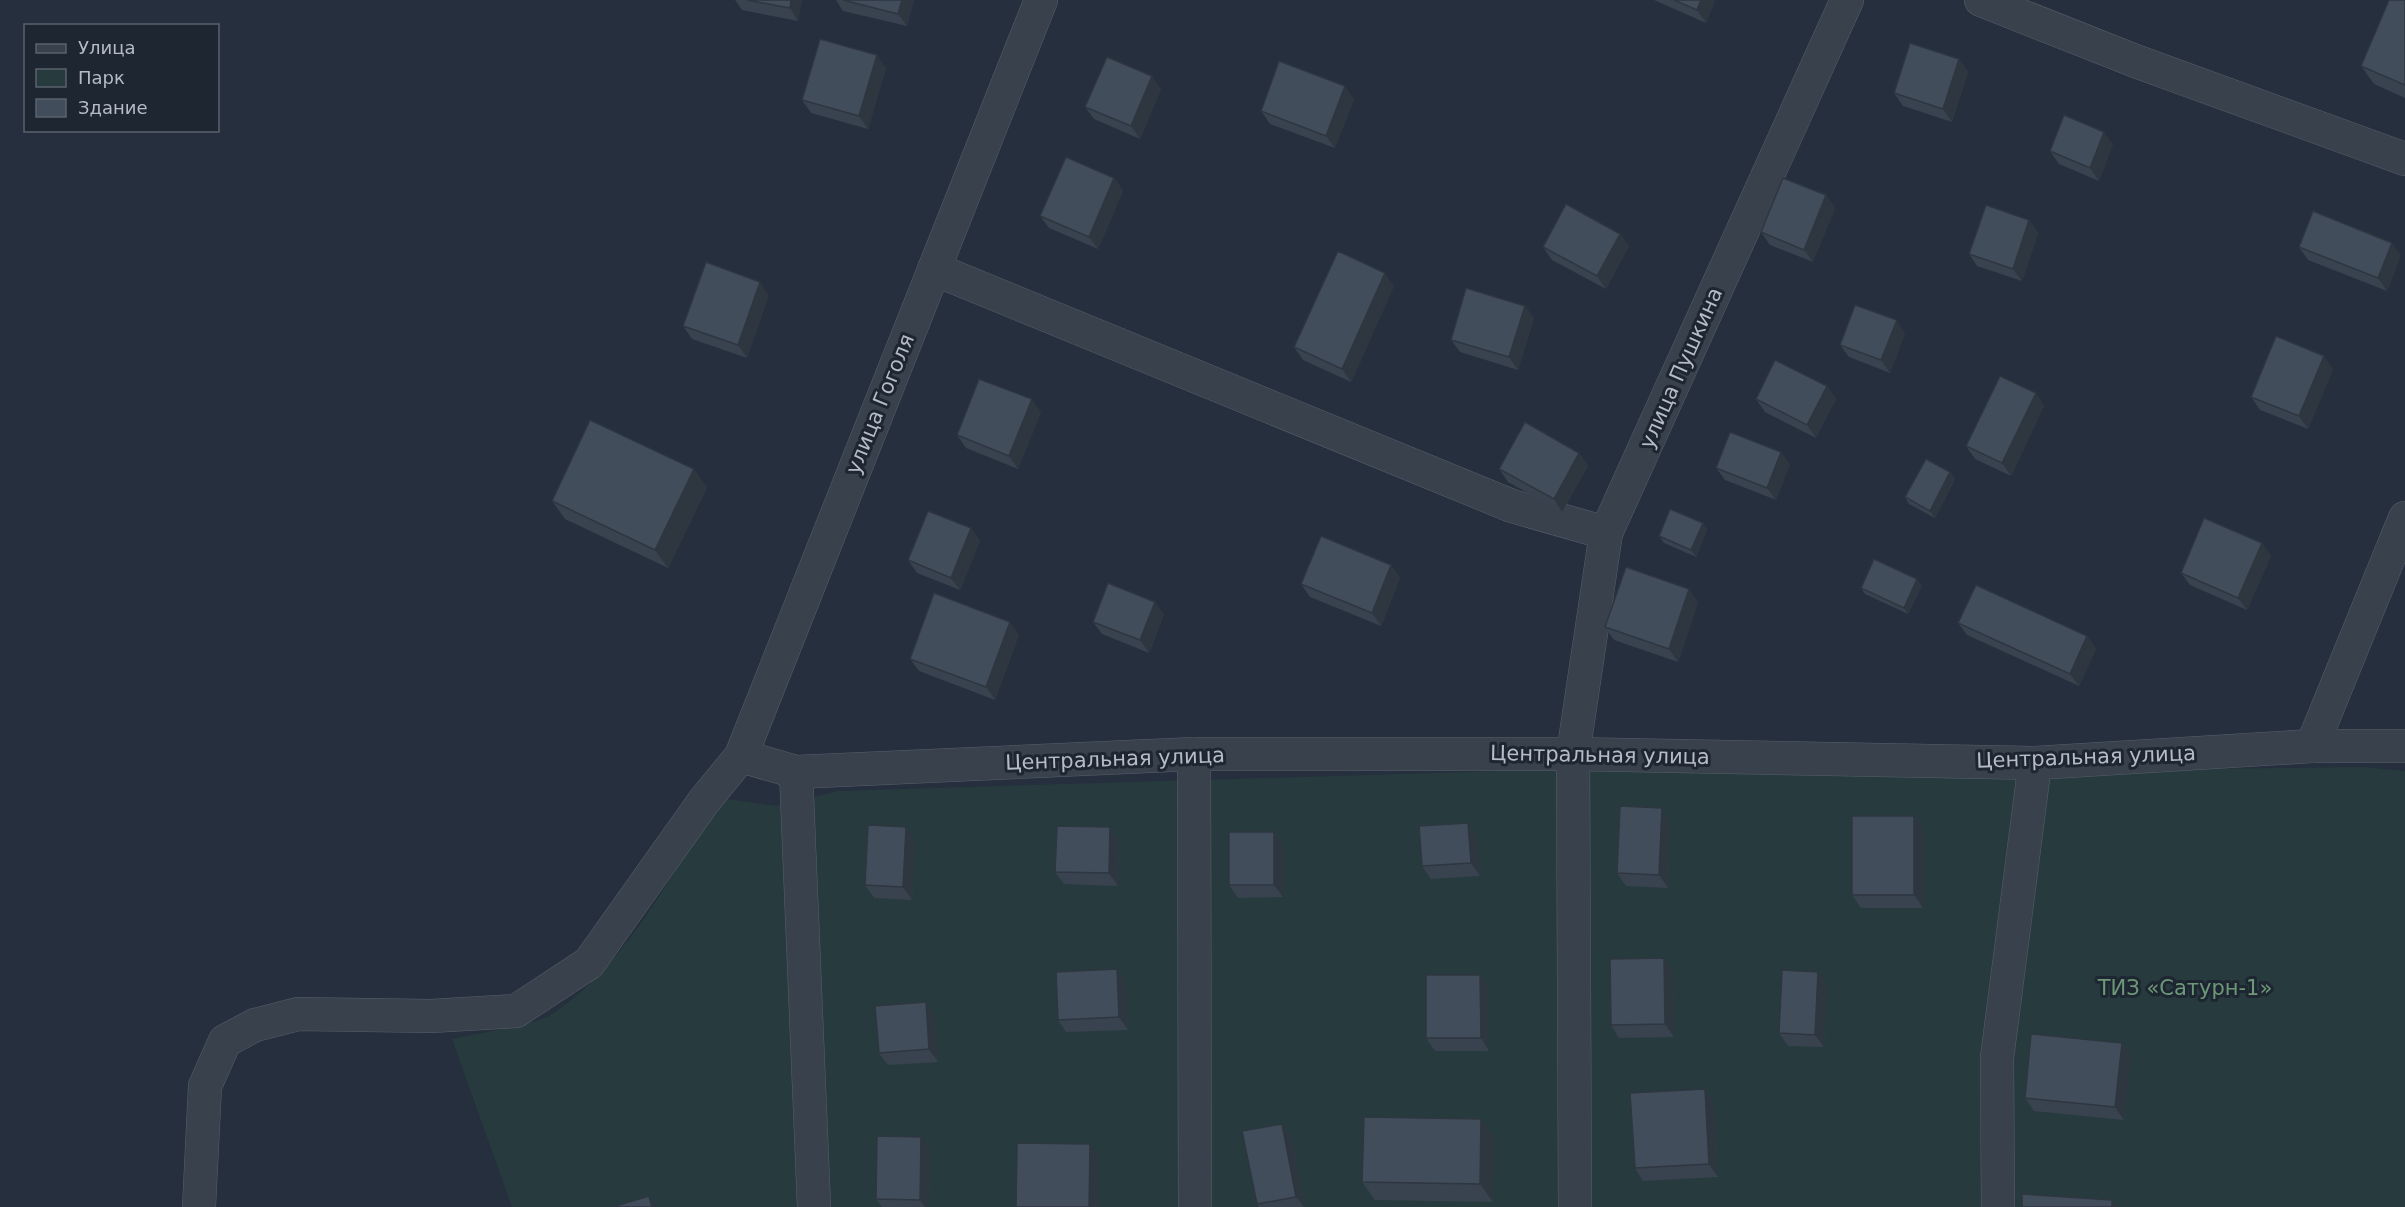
<svg xmlns="http://www.w3.org/2000/svg" width="2405" height="1207" viewBox="0 0 2405 1207" font-family="'DejaVu Sans',sans-serif">
	<style>
		.green { fill: #273b3e }
		.lines { fill: none; stroke-linecap: round; stroke-linejoin: round }
		.minor-casing { stroke: #575f6b; stroke-width: 34 }
		.minor { stroke: #39414d; stroke-width: 33 }
		.wall { fill: #39424f }
		.shaded-wall { fill: #2e3640 }
		.building { fill: #424d5c; stroke: #2e3640; stroke-width: 1.5 }
		.labels { text-anchor: middle; stroke-width: 6; stroke-linejoin: round; paint-order: stroke }
		.street-label { font-size: 21px; fill: #b5bcc8; stroke: #1e2632 }
		.park-label { font-size: 21px; fill: #6d9878; stroke: #1e2632 }
	</style>
	<rect width="100%" height="100%" fill="#252f3d"/>
	<!-- green -->
	<path class="green" d="M2362,767L2405,771V1207H512L452,1039C473,1034 534,1025 549,1016C624,970 674,870 720,798L777,806L838,791L1532,770L1940,772Z"/>
	<g class="lines">
		<defs>
			<g id="minor">
				<path d="M1041,0L741,756L796,772L1194,754H1573L2035,763L2312,746H2405"/>
				<path d="M1981,0L2138,62L2405,159"/>
				<path d="M934,269L1512,506L1606,533"/>
				<path d="M2312,746L2405,518"/>
				<path d="M1194,754L1195,1207"/>
				<path d="M796,772L814,1207"/>
				<path d="M199,1207L205,1086L225,1041L255,1025L298,1014L431,1016L516,1011L589,963L704,801L741,756"/>
				<path d="M1575,1207L1573,754L1606,533L1847,0"/>
				<path d="M1998,1207L1997,1058L2035,763"/>
			</g>
		</defs>
		<!-- minor casing -->
		<use href="#minor" class="minor-casing"/>
		<!-- minor -->
		<use href="#minor" class="minor"/>
	</g>
	<!-- wall -->
	<g class="wall">
		<path d="M735,0H802L798,21L742,10Z"/>
		<path d="M836,0H914L907,26L843,11Z"/>
		<path d="M1654,0H1715L1706,23Z"/>
		<path d="M2405,0V98L2374,84L2361,66Z"/>
		<path d="M1959,59L1968,72L1952,122L1903,106L1894,93Z"/>
		<path d="M886,68L868,129L811,113L802,100Z"/>
		<path d="M1161,89L1140,139L1094,119L1085,107Z"/>
		<path d="M1354,99L1335,148L1270,124L1261,111Z"/>
		<path d="M2113,144L2099,181L2059,164L2050,151Z"/>
		<path d="M1114,178L1123,191L1098,249L1049,228L1040,216Z"/>
		<path d="M1826,195L1835,208L1813,262L1770,245L1761,232Z"/>
		<path d="M2029,220L2038,233L2022,281L1977,266L1969,254Z"/>
		<path d="M1620,234L1629,246L1606,289L1552,260L1543,247Z"/>
		<path d="M2299,247L2401,255L2387,291L2308,260Z"/>
		<path d="M1394,286L1351,382L1303,360L1294,347Z"/>
		<path d="M769,295L747,358L692,339L683,326Z"/>
		<path d="M1525,306L1534,318L1518,370L1460,352L1451,340Z"/>
		<path d="M1905,333L1890,373L1849,357L1840,345Z"/>
		<path d="M2333,369L2308,429L2260,410L2251,397Z"/>
		<path d="M1827,386L1836,399L1816,438L1765,412L1756,399Z"/>
		<path d="M2036,393L2044,406L2011,476L1975,459L1966,446Z"/>
		<path d="M1041,412L1018,469L966,448L957,435Z"/>
		<path d="M1579,453L1588,466L1562,512L1508,482L1499,469Z"/>
		<path d="M1790,464L1776,500L1725,480L1716,468Z"/>
		<path d="M694,469L707,488L668,568L565,519L552,501Z"/>
		<path d="M1950,472L1955,479L1935,518L1909,504L1905,497Z"/>
		<path d="M1703,523L1707,530L1696,557L1664,543L1659,536Z"/>
		<path d="M971,528L980,541L960,590L917,573L908,560Z"/>
		<path d="M2271,556L2247,610L2190,585L2181,573Z"/>
		<path d="M1391,565L1400,578L1381,626L1310,597L1301,584Z"/>
		<path d="M1922,586L1908,614L1865,594L1861,588Z"/>
		<path d="M1698,602L1678,662L1614,640L1605,627Z"/>
		<path d="M1164,614L1149,653L1102,634L1093,622Z"/>
		<path d="M1958,623L2087,636L2096,649L2079,686L1967,635Z"/>
		<path d="M1019,635L995,700L919,671L910,659Z"/>
		<path d="M1914,816L1923,828V908H1861L1852,895Z"/>
		<path d="M1670,821L1668,888L1626,886L1617,873Z"/>
		<path d="M1468,823L1477,835L1480,876L1431,879L1422,866Z"/>
		<path d="M1110,827L1119,840L1118,886L1064,884L1055,872Z"/>
		<path d="M1274,832L1283,845V897L1238,898L1229,885Z"/>
		<path d="M915,840L912,900L874,898L865,885Z"/>
		<path d="M1673,971L1674,1037L1619,1038L1611,1025Z"/>
		<path d="M1126,982L1128,1030L1066,1032L1058,1020Z"/>
		<path d="M1827,984L1824,1047L1788,1046L1779,1033Z"/>
		<path d="M1489,987V1051H1435L1426,1038Z"/>
		<path d="M935,1015L938,1062L888,1065L879,1053Z"/>
		<path d="M2131,1055L2124,1120L2034,1111L2025,1098Z"/>
		<path d="M1714,1102L1718,1177L1643,1181L1635,1168Z"/>
		<path d="M1481,1119L1494,1137L1493,1202L1375,1200L1362,1182Z"/>
		<path d="M1282,1124L1291,1136L1305,1207H1259L1257,1204Z"/>
		<path d="M930,1149L929,1207H882L876,1199Z"/>
	</g>
	<!-- shaded-wall -->
	<g class="shaded-wall">
		<path d="M791,0H802L798,21L790,8Z"/>
		<path d="M902,0H914L907,26L898,14Z"/>
		<path d="M1701,0H1715L1706,23L1697,10Z"/>
		<path d="M877,55L886,68L868,129L859,116Z"/>
		<path d="M1959,59L1968,72L1952,122L1943,109Z"/>
		<path d="M1152,76L1161,89L1140,139L1131,126Z"/>
		<path d="M1345,86L1354,99L1335,148L1326,136Z"/>
		<path d="M2104,132L2113,144L2099,181L2090,168Z"/>
		<path d="M1114,178L1123,191L1098,249L1089,237Z"/>
		<path d="M1826,195L1835,208L1813,262L1804,250Z"/>
		<path d="M2029,220L2038,233L2022,281L2013,269Z"/>
		<path d="M1620,234L1629,246L1606,289L1597,276Z"/>
		<path d="M2392,243L2401,255L2387,291L2378,278Z"/>
		<path d="M1385,273L1394,286L1351,382L1342,369Z"/>
		<path d="M760,282L769,295L747,358L738,345Z"/>
		<path d="M1525,306L1534,318L1518,370L1509,357Z"/>
		<path d="M1897,320L1905,333L1890,373L1881,360Z"/>
		<path d="M2324,356L2333,369L2308,429L2299,416Z"/>
		<path d="M1827,386L1836,399L1816,438L1807,425Z"/>
		<path d="M2036,393L2044,406L2011,476L2002,463Z"/>
		<path d="M1032,399L1041,412L1018,469L1009,456Z"/>
		<path d="M1781,452L1790,464L1776,500L1767,488Z"/>
		<path d="M1579,453L1588,466L1562,512L1554,499Z"/>
		<path d="M694,469L707,488L668,568L655,550Z"/>
		<path d="M1950,472L1955,479L1935,518L1930,511Z"/>
		<path d="M1703,523L1707,530L1696,557L1691,550Z"/>
		<path d="M971,528L980,541L960,590L951,578Z"/>
		<path d="M2262,543L2271,556L2247,610L2238,598Z"/>
		<path d="M1391,565L1400,578L1381,626L1372,613Z"/>
		<path d="M1917,579L1922,586L1908,614L1904,608Z"/>
		<path d="M1689,589L1698,602L1678,662L1669,649Z"/>
		<path d="M1155,602L1164,614L1149,653L1140,640Z"/>
		<path d="M1010,622L1019,635L995,700L986,687Z"/>
		<path d="M2087,636L2096,649L2079,686L2070,674Z"/>
		<path d="M1662,808L1670,821L1668,888L1659,875Z"/>
		<path d="M1914,816L1923,828V908L1914,895Z"/>
		<path d="M1468,823L1477,835L1480,876L1471,863Z"/>
		<path d="M906,827L915,840L912,900L903,887Z"/>
		<path d="M1110,827L1119,840L1118,886L1109,873Z"/>
		<path d="M1274,832L1283,845V897L1274,885Z"/>
		<path d="M1664,958L1673,971L1674,1037L1665,1024Z"/>
		<path d="M1117,969L1126,982L1128,1030L1119,1017Z"/>
		<path d="M1818,972L1827,984L1824,1047L1815,1035Z"/>
		<path d="M1480,975L1489,987V1051L1481,1038Z"/>
		<path d="M926,1002L935,1015L938,1062L929,1049Z"/>
		<path d="M2122,1043L2131,1055L2124,1120L2115,1107Z"/>
		<path d="M1705,1089L1714,1102L1718,1177L1709,1164Z"/>
		<path d="M1481,1119L1494,1137L1493,1202L1480,1184Z"/>
		<path d="M1282,1124L1291,1136L1305,1207H1304L1296,1197Z"/>
		<path d="M921,1137L930,1149L929,1207H925L920,1200Z"/>
		<path d="M1090,1144L1099,1157V1207H1089Z"/>
		<path d="M649,1196L657,1207H652Z"/>
		<path d="M2112,1200L2117,1207H2112Z"/>
	</g>
	<!-- building -->
	<g class="building">
		<path d="M747,0H791L790,8Z"/>
		<path d="M843,0H902L898,14Z"/>
		<path d="M1674,0H1701L1697,10Z"/>
		<path d="M2389,0H2405V85L2361,66Z"/>
		<path d="M820,39L877,55L859,116L802,100Z"/>
		<path d="M1910,43L1959,59L1943,109L1894,93Z"/>
		<path d="M1107,57L1152,76L1131,126L1085,107Z"/>
		<path d="M1279,61L1345,86L1326,136L1261,111Z"/>
		<path d="M2064,115L2104,132L2090,168L2050,151Z"/>
		<path d="M1066,157L1114,178L1089,237L1040,216Z"/>
		<path d="M1783,178L1826,195L1804,250L1761,232Z"/>
		<path d="M1566,204L1620,234L1597,276L1543,247Z"/>
		<path d="M1986,205L2029,220L2013,269L1969,254Z"/>
		<path d="M2313,211L2392,243L2378,278L2299,247Z"/>
		<path d="M1338,251L1385,273L1342,369L1294,347Z"/>
		<path d="M706,262L760,282L738,345L683,326Z"/>
		<path d="M1466,288L1525,306L1509,357L1451,340Z"/>
		<path d="M1855,305L1897,320L1881,360L1840,345Z"/>
		<path d="M2276,336L2324,356L2299,416L2251,397Z"/>
		<path d="M1775,360L1827,386L1807,425L1756,399Z"/>
		<path d="M2000,376L2036,393L2002,463L1966,446Z"/>
		<path d="M979,379L1032,399L1009,456L957,435Z"/>
		<path d="M590,420L694,469L655,550L552,501Z"/>
		<path d="M1525,422L1579,453L1554,499L1499,469Z"/>
		<path d="M1730,432L1781,452L1767,488L1716,468Z"/>
		<path d="M1926,459L1950,472L1930,511L1905,497Z"/>
		<path d="M1670,509L1703,523L1691,550L1659,536Z"/>
		<path d="M928,511L971,528L951,578L908,560Z"/>
		<path d="M2204,518L2262,543L2238,598L2181,573Z"/>
		<path d="M1321,536L1391,565L1372,613L1301,584Z"/>
		<path d="M1874,559L1917,579L1904,608L1861,588Z"/>
		<path d="M1626,567L1689,589L1669,649L1605,627Z"/>
		<path d="M1108,583L1155,602L1140,640L1093,622Z"/>
		<path d="M1976,585L2087,636L2070,674L1958,623Z"/>
		<path d="M934,593L1010,622L986,687L910,659Z"/>
		<path d="M1620,806L1662,808L1659,875L1617,873Z"/>
		<rect x="1852" y="816" width="62" height="79"/>
		<path d="M1468,823L1471,863L1422,866L1419,826Z"/>
		<path d="M868,825L906,827L903,887L865,885Z"/>
		<path d="M1057,826L1110,827L1109,873L1055,872Z"/>
		<rect x="1229" y="832" width="45" height="53"/>
		<path d="M1664,958L1665,1024L1611,1025L1610,959Z"/>
		<path d="M1117,969L1119,1017L1058,1020L1056,972Z"/>
		<path d="M1782,970L1818,972L1815,1035L1779,1033Z"/>
		<path d="M1426,975H1480L1481,1038H1426Z"/>
		<path d="M926,1002L929,1049L879,1053L875,1006Z"/>
		<path d="M2031,1034L2122,1043L2115,1107L2025,1098Z"/>
		<path d="M1705,1089L1709,1164L1635,1168L1630,1093Z"/>
		<path d="M1364,1117L1481,1119L1480,1184L1362,1182Z"/>
		<path d="M1282,1124L1296,1197L1257,1204L1242,1131Z"/>
		<path d="M877,1136L921,1137L920,1200L876,1199Z"/>
		<path d="M1017,1143L1090,1144L1089,1207H1016Z"/>
		<path d="M2022,1194L2112,1200V1207H2022Z"/>
		<path d="M649,1196L652,1207H612Z"/>
	</g>
	<g class="labels">
		<!-- street labels -->
		<g class="street-label">
			<text transform="translate(1681 368) rotate(-66)" y="7">улица Пушкина</text>
			<text transform="translate(880 404) rotate(-68)" y="7">улица Гоголя</text>
			<text transform="translate(1600 755) rotate(1)" y="7">Центральная улица</text>
			<text transform="translate(2086 757) rotate(-2)" y="7">Центральная улица</text>
			<text transform="translate(1115 759) rotate(-2)" y="7">Центральная улица</text>
		</g>
		<!-- park labels -->
		<g class="park-label">
			<text x="2185" y="995">ТИЗ «Сатурн-1»</text>
		</g>
	</g>
	<!-- legend -->
	<rect x="24" y="24" width="195" height="108" fill="#1e2632" stroke="#5a626e" stroke-width="1.5"/>
	<rect x="36" y="44" width="30" height="9" fill="#39414d" stroke="#5a626e" stroke-width="1.5"/>
	<text x="78" y="54" font-size="18" fill="#b5bcc8">Улица</text>
	<rect x="36" y="69" width="30" height="18" fill="#273b3e" stroke="#5a626e" stroke-width="1.5"/>
	<text x="78" y="84" font-size="18" fill="#b5bcc8">Парк</text>
	<rect x="36" y="99" width="30" height="18" fill="#424d5c" stroke="#5a626e" stroke-width="1.5"/>
	<text x="78" y="114" font-size="18" fill="#b5bcc8">Здание</text>
</svg>
